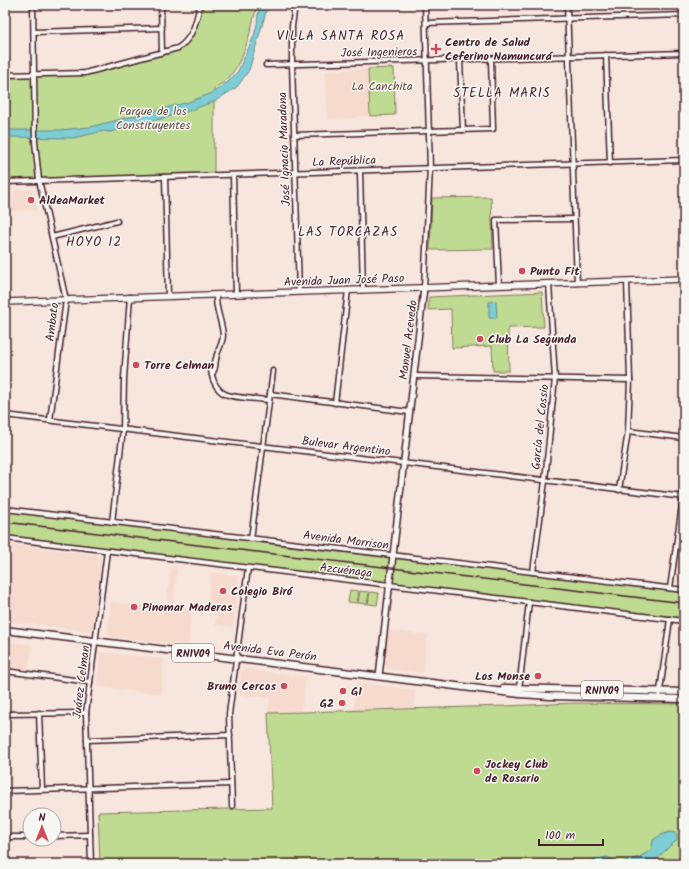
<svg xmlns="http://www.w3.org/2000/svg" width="689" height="869" viewBox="0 0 689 869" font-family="Kalam,sans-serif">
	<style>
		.built { fill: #f6dace }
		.green { fill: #bfda91; stroke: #847c5e }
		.water { fill: #7dced4; stroke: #698890 }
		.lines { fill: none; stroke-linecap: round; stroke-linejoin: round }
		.minor-casing { stroke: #4a1f2b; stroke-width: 7 }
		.tertiary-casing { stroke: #4a1f2b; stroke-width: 8 }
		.secondary-casing { stroke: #4a1f2b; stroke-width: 8 }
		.primary-casing { stroke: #4a1f2b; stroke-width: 9 }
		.minor { stroke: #f6f6f2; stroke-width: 4 }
		.tertiary { stroke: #f6f6f2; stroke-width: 5 }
		.secondary { stroke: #f6f6f2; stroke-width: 5.5 }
		.primary { stroke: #f6f6f2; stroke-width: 6 }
		.rail { stroke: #4a1f2b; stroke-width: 1.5 }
		.poi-dot { fill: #d1495b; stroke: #f6f6f2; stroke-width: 1.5 }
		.labels { text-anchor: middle; stroke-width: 3; stroke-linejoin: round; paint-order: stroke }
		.shield { fill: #f6f6f2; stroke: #7e6067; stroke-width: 1 }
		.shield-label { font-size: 11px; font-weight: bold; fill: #4a1f2b }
		.poi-label { font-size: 12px; font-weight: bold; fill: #4a1f2b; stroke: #f6f6f2; text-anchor: start }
		.street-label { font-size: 12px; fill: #4a1f2b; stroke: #f6f6f2 }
		.park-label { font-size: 12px; fill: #674e44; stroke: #f6f6f2 }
		.neighbourhood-label { font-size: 13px; letter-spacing: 1px; fill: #4a1f2b; stroke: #f6f6f2 }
	</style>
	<rect width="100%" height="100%" fill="#f6e6dd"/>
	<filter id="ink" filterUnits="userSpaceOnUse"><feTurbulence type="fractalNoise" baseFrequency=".025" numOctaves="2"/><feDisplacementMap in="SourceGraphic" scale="8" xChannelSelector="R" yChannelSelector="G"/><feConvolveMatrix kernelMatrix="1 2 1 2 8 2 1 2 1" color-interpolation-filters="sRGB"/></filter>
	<g filter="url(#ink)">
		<!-- built -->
		<g class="built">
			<path d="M368,69L370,116H358V118L327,119L326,71Z"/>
			<path d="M32,189L37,210L11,211L14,190Z"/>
			<path d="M5,544L98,555L101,560L92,629L90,631L5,621Z"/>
			<path d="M171,568L177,569L173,606L192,608L188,646L107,636L111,602L166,608Z"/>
			<path d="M211,573L239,576L233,627L215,625L217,612L207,610Z"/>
			<path d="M388,630L427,635L423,673L388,669L384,663Z"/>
			<path d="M5,642L32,645L29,670L5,667Z"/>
			<path d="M100,652L164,659L161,694L97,687Z"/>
			<path d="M244,669L306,677L301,712L268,713L270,698L238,694L241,672Z"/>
			<path d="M357,683L415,690L413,709L353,711Z"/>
		</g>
		<!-- green -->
		<g class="green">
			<path d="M200,5H257C251,29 246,55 231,75C227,81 219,85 214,88V175L5,182V75L85,73L178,48L192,35Z"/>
			<path d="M394,68L395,115L370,116L368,69Z"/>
			<path d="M491,197L493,249L430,250L432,198Z"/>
			<path d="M542,292L544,327L508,328L509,371H493L492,346L452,348L451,309L428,310L429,297Z"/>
			<path d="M5,509L684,590V621L5,538Z"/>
			<path d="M350,590L359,591L357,603L348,602Z"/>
			<path d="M360,591L369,592L367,604L358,603Z"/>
			<path d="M370,592L379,593L377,605L368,604Z"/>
			<path d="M574,703L684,704V864H100L98,812L272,808L268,713L505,706Z"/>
		</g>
		<!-- water -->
		<g class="water">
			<path d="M259,5H268L249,70L237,87L215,101L183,113L110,132L104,131L73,138L5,137V130H60L90,127L189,102L212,93L229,81L238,71L254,36L257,24Z"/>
			<path d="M496,301L497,318H489V302Z"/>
			<path d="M670,832L676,833C680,842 672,843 668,848C664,852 659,856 656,860V864H623L625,861C636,858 642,857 652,849L653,840L661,835Z"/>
			<path d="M607,857L621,864H584L595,859Z"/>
		</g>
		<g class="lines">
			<defs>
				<g id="minor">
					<path d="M33,5L35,142L39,180L66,300L50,420"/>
					<path d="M161,5L162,53"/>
					<path d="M295,5L292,26V64L299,292"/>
					<path d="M567,5L577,283"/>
					<path d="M426,23L684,15"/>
					<path d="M34,32L162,28"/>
					<path d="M606,55L610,163"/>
					<path d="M460,60L463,130"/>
					<path d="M266,65L684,53"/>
					<path d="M5,75L85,73L178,48C193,38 196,22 200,5"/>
					<path d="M294,135L493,129L491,59"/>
					<path d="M360,171L363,290"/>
					<path d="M233,175L236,294"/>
					<path d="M165,177L168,296"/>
					<path d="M5,182L684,160"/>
					<path d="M52,237L117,221"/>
					<path d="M499,285L496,220L574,219"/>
					<path d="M424,288L430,168L425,5"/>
					<path d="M216,359L211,367C211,377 215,389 225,394C234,398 258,399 269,400"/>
					<path d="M212,374C216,369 215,365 216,359C217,351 223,344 223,335C222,321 215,309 216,295"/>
					<path d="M414,376L630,380"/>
					<path d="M270,394L409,412"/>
					<path d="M335,403L348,290"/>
					<path d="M5,415L684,497"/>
					<path d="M628,431L684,438"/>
					<path d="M619,490L628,431L630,380L627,281"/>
					<path d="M5,509L684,590"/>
					<path d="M112,522L123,429L124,378L130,297"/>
					<path d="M5,538L684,621"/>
					<path d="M251,539L273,371"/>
					<path d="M533,572L545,481L555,378L549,284"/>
					<path d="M670,588L684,491"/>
					<path d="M5,671L90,682"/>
					<path d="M519,689L529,602"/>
					<path d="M659,698L670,619"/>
					<path d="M39,713L42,789"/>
					<path d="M5,714L86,713"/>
					<path d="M87,740L230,735"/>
					<path d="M5,791L231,784"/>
					<path d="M232,806L229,714L248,568"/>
					<path d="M54,836L90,835"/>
					<path d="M5,837H30"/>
					<path d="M91,864L86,713L107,551"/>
				</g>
				<path id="tertiary" d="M379,676L424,288"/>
				<path id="secondary" d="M5,302L684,279"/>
				<g id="primary">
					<path d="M5,630L520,694L550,696L684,699"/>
					<path d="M504,688L684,692"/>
				</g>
			</defs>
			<!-- minor casing -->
			<use href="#minor" class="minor-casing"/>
			<!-- tertiary casing -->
			<use href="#tertiary" class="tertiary-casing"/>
			<!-- secondary casing -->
			<use href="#secondary" class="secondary-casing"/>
			<!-- primary casing -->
			<use href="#primary" class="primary-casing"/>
			<!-- minor -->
			<use href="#minor" class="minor"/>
			<!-- tertiary -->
			<use href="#tertiary" class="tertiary"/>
			<!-- secondary -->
			<use href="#secondary" class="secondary"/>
			<!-- primary -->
			<use href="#primary" class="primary"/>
			<!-- rail -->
			<path class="rail" d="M5,522L684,603"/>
		</g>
	</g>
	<!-- markers -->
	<g class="poi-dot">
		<path d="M434 43h4v4h4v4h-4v4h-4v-4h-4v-4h4z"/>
		<circle cx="31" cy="200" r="4"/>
		<circle cx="522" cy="271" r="4"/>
		<circle cx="480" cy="339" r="4"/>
		<circle cx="136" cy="365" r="4"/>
		<circle cx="223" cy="591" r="4"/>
		<circle cx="134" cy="607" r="4"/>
		<circle cx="538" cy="676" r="4"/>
		<circle cx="284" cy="686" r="4"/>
		<circle cx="343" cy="691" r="4"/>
		<circle cx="342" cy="703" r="4"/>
		<circle cx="477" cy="771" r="4"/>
	</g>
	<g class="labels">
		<!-- shield labels -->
		<g class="shield">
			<rect x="172" y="644" width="42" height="18" rx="3"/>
			<rect x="581" y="681" width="42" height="18" rx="3"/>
		</g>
		<g class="shield-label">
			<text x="193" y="657">RN1V09</text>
			<text x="602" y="694">RN1V09</text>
		</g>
		<!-- poi labels -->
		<g class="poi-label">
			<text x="445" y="46">Centro de Salud<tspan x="445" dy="14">Ceferino Namuncurá</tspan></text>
			<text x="39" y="204">AldeaMarket</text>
			<text x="530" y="275">Punto Fit</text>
			<text x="488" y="343">Club La Segunda</text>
			<text x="144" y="369">Torre Celman</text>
			<text x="231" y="595">Colegio Biró</text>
			<text x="142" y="611">Pinomar Maderas</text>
			<text x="530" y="680" text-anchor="end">Los Monse</text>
			<text x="276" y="690" text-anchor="end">Bruno Cercos</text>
			<text x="351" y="695">G1</text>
			<text x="334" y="707" text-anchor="end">G2</text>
			<text x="485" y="768">Jockey Club<tspan x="485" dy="14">de Rosario</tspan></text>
		</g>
		<!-- street labels -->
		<g class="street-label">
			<text transform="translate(379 52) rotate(-1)" y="4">José Ingenieros</text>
			<text transform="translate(284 149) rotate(-92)" y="4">José Ignacio Maradona</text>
			<text transform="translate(344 161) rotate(-2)" y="4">La República</text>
			<text transform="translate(344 280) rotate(-2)" y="4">Avenida Juan José Paso</text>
			<text transform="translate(52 322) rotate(-83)" y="4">Ambato</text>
			<text transform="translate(408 340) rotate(-83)" y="4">Manuel Acevedo</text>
			<text transform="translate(540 427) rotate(-84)" y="4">García del Cossio</text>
			<text transform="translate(346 446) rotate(7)" y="4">Bulevar Argentino</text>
			<text transform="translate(346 540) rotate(7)" y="4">Avenida Morrison</text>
			<text transform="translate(346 570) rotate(7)" y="4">Azcuénaga</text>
			<text transform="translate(270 651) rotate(7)" y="4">Avenida Eva Perón</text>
			<text transform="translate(81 682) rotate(-83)" y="4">Juárez Celman</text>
		</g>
		<!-- park labels -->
		<g class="park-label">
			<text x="382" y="90">La Canchita</text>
			<text x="153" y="115">Parque de los<tspan x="153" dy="14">Constituyentes</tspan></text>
		</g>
		<!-- neighbourhood labels -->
		<g class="neighbourhood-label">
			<text x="341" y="40">VILLA SANTA ROSA</text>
			<text x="502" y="97">STELLA MARIS</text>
			<text x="348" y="236">LAS TORCAZAS</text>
			<text x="94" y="246">HOYO 12</text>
		</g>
	</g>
	<!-- margin -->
	<rect width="689" height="869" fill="none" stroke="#f6f6f2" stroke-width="20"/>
	<rect x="10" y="10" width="669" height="849" fill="none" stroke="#4a1f2b" stroke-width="1.5" filter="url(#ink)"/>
	<!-- north arrow -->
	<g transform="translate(42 827)"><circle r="19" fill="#f6f6f2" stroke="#b1a0a2"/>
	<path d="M0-3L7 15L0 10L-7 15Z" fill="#d1495b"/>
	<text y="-6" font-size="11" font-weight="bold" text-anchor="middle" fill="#4a1f2b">N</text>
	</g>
	<!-- scale -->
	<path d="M539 839v6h64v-6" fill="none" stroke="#4a1f2b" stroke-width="2"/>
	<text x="545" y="839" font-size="12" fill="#4a1f2b" stroke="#f6f6f2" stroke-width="3" paint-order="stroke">100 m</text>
</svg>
